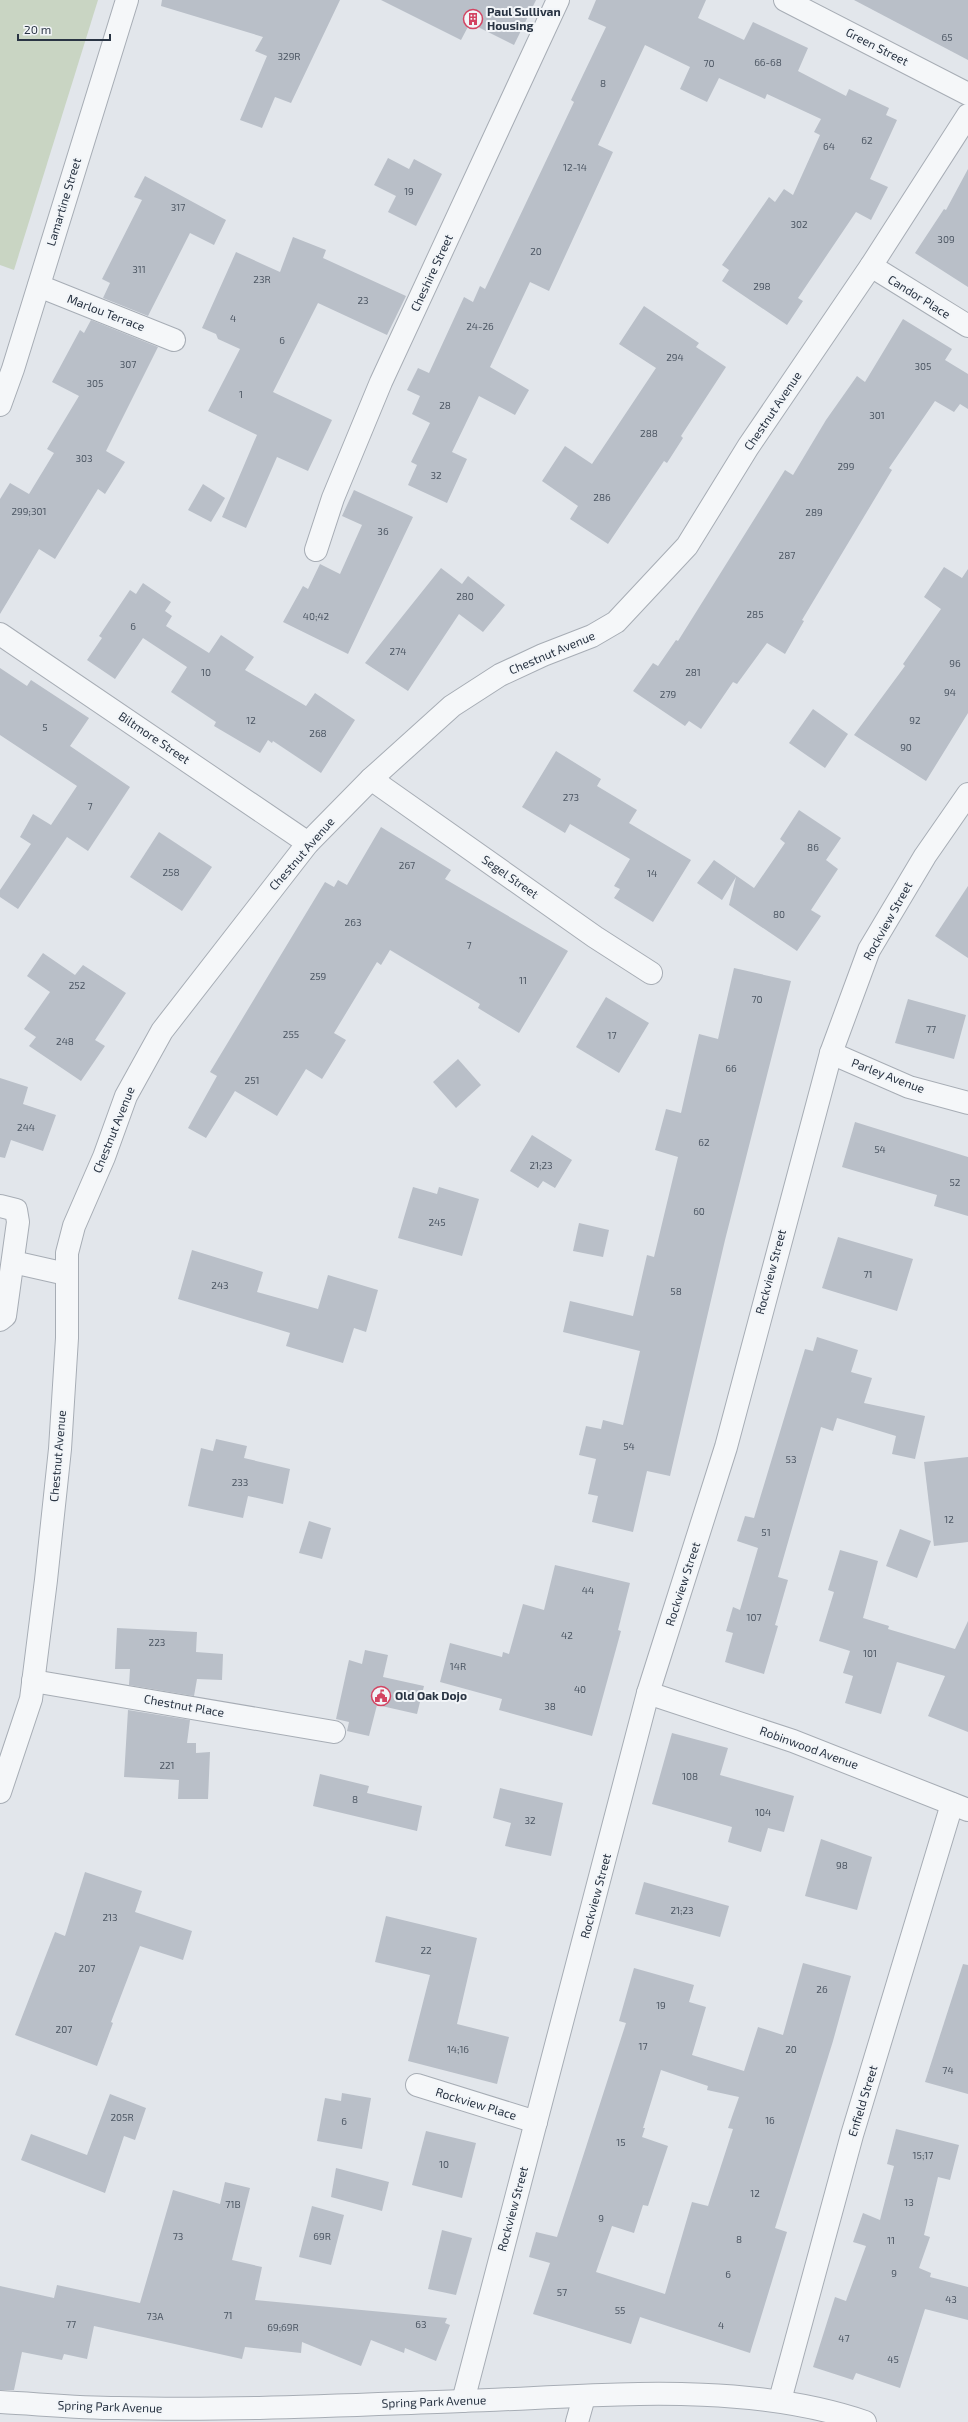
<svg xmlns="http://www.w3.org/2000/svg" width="968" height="2422" viewBox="0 0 968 2422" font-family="'Exo 2',sans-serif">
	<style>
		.green { fill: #c9d5c3 }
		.building { fill: #b9bfc8; fill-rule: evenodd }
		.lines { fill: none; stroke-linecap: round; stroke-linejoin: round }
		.minor-casing { stroke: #a7adb5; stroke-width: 24 }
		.minor { stroke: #f5f7f9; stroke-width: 22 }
		.labels { text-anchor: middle; stroke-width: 4; stroke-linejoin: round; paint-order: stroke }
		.number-label { font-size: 10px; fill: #4d5764 }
		.poi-label { font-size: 12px; font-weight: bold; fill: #293443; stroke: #f2f5f8; text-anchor: start }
		.street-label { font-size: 12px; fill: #293443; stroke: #f2f5f8 }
	</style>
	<rect width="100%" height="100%" fill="#e2e6eb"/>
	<!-- green -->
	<path class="green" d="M0,0H98L14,270L0,265Z"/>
	<!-- building -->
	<g class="building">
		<path d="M162,0H340L291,103L275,97L262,128L240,120L267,56L255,51L263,37L161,6Z"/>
		<path d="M381,0H536L514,45L470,23L461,40Z"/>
		<path d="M596,0H706L698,18L744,40L753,22L808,48L798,71L846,96L849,89L889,108L886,115L897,120L870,179L888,187L871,220L856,212L798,298L803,301L787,325L722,281L729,270L722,265L769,197L775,202L784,189L793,195L820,135L814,132L821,119L767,94L765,99L719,78L707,102L680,89L690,67L645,45L598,145L613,152L549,291L530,282L490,367L529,390L515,415L479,396L452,452L467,459L447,503L408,485L417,465L411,462L430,423L412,414L420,396L407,390L418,368L429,373L464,297L473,302L480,286L485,289L574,102L571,100L606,27L588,19Z"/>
		<path d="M854,0H968V60Z"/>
		<path d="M388,158L409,169L414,159L442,174L416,226L388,212L396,196L374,185Z"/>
		<path d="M968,169V287L915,253L944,209L946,210Z"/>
		<path d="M145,176L226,220L214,245L190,233L148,316L103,298L110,283L102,279L142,200L134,197Z"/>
		<path d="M293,237L326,250L323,258L406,296L387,335L318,303L273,392L332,420L308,471L277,457L246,528L222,517L257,435L208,411L240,349L218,339L216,334L202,328L236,252L280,272Z"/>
		<path d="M644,306L699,343L696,347L726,367L681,436L683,438L667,463L664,461L608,544L570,519L578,506L542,481L565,446L592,464L656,368L619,344Z"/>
		<path d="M903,319L952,349L945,360L968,374V409L960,404L954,412L935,401L889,468L892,470L802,620L804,621L785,654L767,643L737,684L733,682L701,729L689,721L685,726L633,691L653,663L658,666L676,640L678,641L785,470L793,475L826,420L857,376L865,382Z"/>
		<path d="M91,320L158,347L106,451L125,462L105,494L98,489L55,559L39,549L0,614V499L10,483L29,494L54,453L47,449L79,396L52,382L80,330L84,333Z"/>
		<path d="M203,484L225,498L211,522L188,510Z"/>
		<path d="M354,490L413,517L348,654L283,622L303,586L308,589L320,564L340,574L362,525L342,516Z"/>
		<path d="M944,567L962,578L968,569V713L926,781L854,735L905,666L903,664L941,609L924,597Z"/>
		<path d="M441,568L462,584L468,576L505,605L483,632L459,614L408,691L365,663Z"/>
		<path d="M143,583L171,602L165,611L172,616L166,626L209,653L221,635L254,657L245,670L306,706L315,693L355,720L321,773L273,741L272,743L268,740L260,753L214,726L216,722L171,692L187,667L143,638L115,679L87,660L102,638L99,636L130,590L136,594Z"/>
		<path d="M0,668L27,686L31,680L89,718L70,746L130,787L88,851L67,837L18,909L0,897V890L31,844L20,837L33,814L51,825L77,786L0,735Z"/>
		<path d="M813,709L848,734L825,768L789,743Z"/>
		<path d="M556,751L601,779L597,786L637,810L629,823L691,860L653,922L614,898L620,889L614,886L630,859L570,824L565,833L522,807Z"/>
		<path d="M799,810L841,838L826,860L838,869L811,910L821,916L797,951L729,905L736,877L722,900L697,883L714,860L754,888L785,843L780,839Z"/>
		<path d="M381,827L451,870L445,879L568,951L519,1033L478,1008L480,1004L390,950L381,965L377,962L334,1033L346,1040L322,1079L306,1069L277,1116L235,1091L206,1138L188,1128L217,1076L210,1072L325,882L334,887L338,880L347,885Z"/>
		<path d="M159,832L212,867L182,911L130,877Z"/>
		<path d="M968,886V958L935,936Z"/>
		<path d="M43,953L75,975L83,965L126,993L95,1040L105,1046L81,1081L29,1046L36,1037L24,1029L50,992L27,976Z"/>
		<path d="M734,968L791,981L725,1240L670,1476L647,1471L633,1532L592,1522L598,1496L588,1494L596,1459L579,1455L586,1426L601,1429L603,1420L623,1425L640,1351L563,1332L570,1301L633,1316L647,1255L654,1257L678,1157L655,1150L666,1109L681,1113L699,1034L718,1039Z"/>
		<path d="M606,997L649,1023L619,1073L576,1047Z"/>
		<path d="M908,999L966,1015L954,1059L895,1043Z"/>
		<path d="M458,1059L481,1085L456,1108L433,1082Z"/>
		<path d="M0,1078L28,1087L23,1104L56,1115L43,1151L11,1140L5,1158L0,1157Z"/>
		<path d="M855,1122L968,1157V1216L934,1206L937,1195L842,1167Z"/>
		<path d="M532,1135L572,1160L555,1188L543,1181L538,1188L510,1171Z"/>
		<path d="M413,1187L437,1194L439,1187L479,1199L462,1256L398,1238Z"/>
		<path d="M579,1223L609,1230L603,1257L573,1251Z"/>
		<path d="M838,1237L913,1259L897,1311L822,1288Z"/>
		<path d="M192,1250L263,1272L257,1292L318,1309L328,1275L378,1290L366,1332L354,1328L343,1363L286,1346L290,1333L178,1299Z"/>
		<path d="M817,1337L858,1350L851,1372L872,1378L864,1403L925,1416L915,1459L892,1454L896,1436L837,1418L833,1431L821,1427L778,1577L788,1580L775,1625L778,1626L764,1674L725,1662L733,1633L726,1631L733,1607L740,1610L758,1548L737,1541L745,1516L754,1518L805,1349L813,1351Z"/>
		<path d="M216,1439L247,1446L244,1458L290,1469L283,1504L248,1496L243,1518L188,1506L201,1448L213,1451Z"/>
		<path d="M968,1457V1542L934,1546L924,1462Z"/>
		<path d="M309,1521L331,1528L322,1559L299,1553Z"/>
		<path d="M900,1529L931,1541L917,1578L886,1566Z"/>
		<path d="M840,1550L878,1561L863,1618L889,1626L888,1629L955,1649L968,1621V1732L928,1716L945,1676L897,1662L881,1714L845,1703L853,1676L843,1673L850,1651L819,1641L834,1592L828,1590Z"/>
		<path d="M555,1565L630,1583L618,1630L621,1631L592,1736L499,1710L502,1699L440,1682L450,1643L502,1657L503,1652L509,1654L523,1604L544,1610Z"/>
		<path d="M117,1628L197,1632L196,1652L223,1654L222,1680L197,1679L194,1696L129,1685L130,1669H115Z"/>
		<path d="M365,1650L388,1655L383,1677L424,1686L417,1714L377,1705L369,1736L347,1731L349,1722L336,1719L349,1660L362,1664Z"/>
		<path d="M128,1710L190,1720L187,1743H196V1753L210,1752L208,1799H178L179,1780L124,1777Z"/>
		<path d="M672,1733L728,1748L720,1775L794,1796L784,1832L768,1828L761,1852L728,1842L732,1827L652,1804Z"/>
		<path d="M320,1774L369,1786L367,1793L422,1806L417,1831L313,1806Z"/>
		<path d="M500,1788L563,1803L551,1856L505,1846L511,1823L493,1818Z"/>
		<path d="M821,1839L872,1857L857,1910L805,1896Z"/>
		<path d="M85,1872L142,1891L135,1912L192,1931L183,1960L140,1946L111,2022L113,2023L97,2066L15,2035L55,1932L65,1936Z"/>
		<path d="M644,1882L729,1906L720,1937L635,1914Z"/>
		<path d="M386,1916L477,1938L457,2024L509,2037L497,2084L408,2061L430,1975L375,1962Z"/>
		<path d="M803,1963L851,1976L833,2041L775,2228L787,2232L750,2353L640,2317L631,2344L533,2314L550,2263L529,2257L536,2232L557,2237L626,2023L619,2021L634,1968L694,1985L689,2002L706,2007L692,2055L744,2071L758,2027L783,2035ZM661,2070L708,2086L707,2090L739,2097L728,2128L733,2129L708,2206L692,2202L665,2294L596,2272L612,2226L634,2233L643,2205L648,2206L668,2146L642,2137L645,2128H643Z"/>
		<path d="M963,1964L968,1965V2094L925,2082Z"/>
		<path d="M342,2093L371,2098L362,2149L317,2141L325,2098L341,2101Z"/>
		<path d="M110,2094L146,2108L135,2140L124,2136L105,2193L21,2160L31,2134L87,2155Z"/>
		<path d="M896,2129L959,2145L950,2180L938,2177L924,2235L930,2237L919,2268L931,2273L930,2277L968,2287V2320L925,2309L900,2388L856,2373L853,2380L813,2367L835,2297L846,2301L866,2246L853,2242L863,2213L880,2220L894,2166L887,2164Z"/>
		<path d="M426,2131L476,2143L462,2198L412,2185Z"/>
		<path d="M336,2168L389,2182L382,2211L331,2197Z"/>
		<path d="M225,2182L250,2188L232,2260L262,2267L255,2300L447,2318L445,2323L450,2325L436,2361L405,2348L404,2353L371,2340L361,2366L302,2342L301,2353L245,2347L242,2359L94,2326L87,2359L64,2354L62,2360L22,2352L14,2390H0V2286L54,2298L57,2285L140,2303L173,2190L220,2204Z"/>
		<path d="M312,2206L344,2215L331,2265L299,2257Z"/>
		<path d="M442,2230L472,2238L456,2295L428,2289Z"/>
	</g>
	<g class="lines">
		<defs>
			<g id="minor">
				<path d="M785,0L968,94"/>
				<path d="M871,266L968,326"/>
				<path d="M39,286L174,340"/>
				<path d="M0,405L13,369L127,0"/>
				<path d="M316,550L333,498L381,382L558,0"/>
				<path d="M0,634L308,843"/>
				<path d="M371,779L595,937L651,973"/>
				<path d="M831,1053L909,1087L968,1103"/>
				<path d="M0,1206L16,1210L18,1222L5,1316L0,1320"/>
				<path d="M13,1262L66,1274"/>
				<path d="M33,1681L334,1732"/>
				<path d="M648,1693L793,1741L968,1810"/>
				<path d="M0,1792L31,1699L46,1580L60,1449L67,1338V1253L74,1226L104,1157L126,1096L162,1031L308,843L371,779L452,706L500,675L543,655L592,636L616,622L687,546L748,447L871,266L968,115"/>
				<path d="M417,2085L536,2122"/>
				<path d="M780,2400L852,2135L952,1804"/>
				<path d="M463,2401L648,1693L726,1447L831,1053L869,950L925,856L968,794"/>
				<path d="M0,2402C39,2404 78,2408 118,2408C232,2411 348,2405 462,2401C593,2397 739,2379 865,2422"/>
				<path d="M577,2422L584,2397"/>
			</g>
		</defs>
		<!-- minor casing -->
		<use href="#minor" class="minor-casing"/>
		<!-- minor -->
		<use href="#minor" class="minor"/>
	</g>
	<!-- icons -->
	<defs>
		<symbol id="building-ring" viewBox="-11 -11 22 22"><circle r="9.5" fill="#f2f5f8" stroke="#d34462" stroke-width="1.5"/><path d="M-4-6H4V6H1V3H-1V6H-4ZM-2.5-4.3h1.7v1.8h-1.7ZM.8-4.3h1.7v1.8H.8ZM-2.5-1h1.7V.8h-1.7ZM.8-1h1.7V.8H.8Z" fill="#d34462"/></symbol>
		<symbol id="civic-ring" viewBox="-11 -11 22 22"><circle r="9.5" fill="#f2f5f8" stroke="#d34462" stroke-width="1.5"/><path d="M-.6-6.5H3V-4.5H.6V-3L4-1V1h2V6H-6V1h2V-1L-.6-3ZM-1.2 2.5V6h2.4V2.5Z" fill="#d34462"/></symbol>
	</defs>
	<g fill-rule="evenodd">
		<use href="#building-ring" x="462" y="8" width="22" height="22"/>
		<use href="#civic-ring" x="370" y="1685" width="22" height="22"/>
	</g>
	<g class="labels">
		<!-- number labels -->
		<g class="number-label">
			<text x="947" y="41">65</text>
			<text x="289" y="60">329R</text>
			<text x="768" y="66">66-68</text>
			<text x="709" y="67">70</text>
			<text x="603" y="87">8</text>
			<text x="867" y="144">62</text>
			<text x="829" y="150">64</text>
			<text x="575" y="171">12-14</text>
			<text x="409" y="195">19</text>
			<text x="178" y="211">317</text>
			<text x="799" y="228">302</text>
			<text x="946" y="243">309</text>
			<text x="536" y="255">20</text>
			<text x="139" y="273">311</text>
			<text x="262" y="283">23R</text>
			<text x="762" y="290">298</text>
			<text x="363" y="304">23</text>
			<text x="233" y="322">4</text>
			<text x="480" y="330">24-26</text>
			<text x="282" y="344">6</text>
			<text x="675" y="361">294</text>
			<text x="128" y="368">307</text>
			<text x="923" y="370">305</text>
			<text x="95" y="387">305</text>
			<text x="241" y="398">1</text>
			<text x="445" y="409">28</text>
			<text x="877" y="419">301</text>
			<text x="649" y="437">288</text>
			<text x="84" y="462">303</text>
			<text x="846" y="470">299</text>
			<text x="436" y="479">32</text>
			<text x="602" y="501">286</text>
			<text x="29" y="515">299;301</text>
			<text x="814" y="516">289</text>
			<text x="383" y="535">36</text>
			<text x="787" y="559">287</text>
			<text x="465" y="600">280</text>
			<text x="755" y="618">285</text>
			<text x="316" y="620">40;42</text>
			<text x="133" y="630">6</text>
			<text x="398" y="655">274</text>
			<text x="955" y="667">96</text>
			<text x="206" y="676">10</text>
			<text x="693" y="676">281</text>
			<text x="950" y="696">94</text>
			<text x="668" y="698">279</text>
			<text x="251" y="724">12</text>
			<text x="915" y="724">92</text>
			<text x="45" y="731">5</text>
			<text x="318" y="737">268</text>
			<text x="906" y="751">90</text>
			<text x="571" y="801">273</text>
			<text x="90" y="810">7</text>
			<text x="813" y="851">86</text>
			<text x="407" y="869">267</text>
			<text x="171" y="876">258</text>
			<text x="652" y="877">14</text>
			<text x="779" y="918">80</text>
			<text x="353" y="926">263</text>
			<text x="469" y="949">7</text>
			<text x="318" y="980">259</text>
			<text x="523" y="984">11</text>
			<text x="77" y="989">252</text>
			<text x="757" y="1003">70</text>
			<text x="931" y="1033">77</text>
			<text x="291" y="1038">255</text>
			<text x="612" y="1039">17</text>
			<text x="65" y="1045">248</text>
			<text x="731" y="1072">66</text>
			<text x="252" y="1084">251</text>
			<text x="26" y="1131">244</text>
			<text x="704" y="1146">62</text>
			<text x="880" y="1153">54</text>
			<text x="541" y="1169">21;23</text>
			<text x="955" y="1186">52</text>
			<text x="699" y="1215">60</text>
			<text x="437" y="1226">245</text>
			<text x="868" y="1278">71</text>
			<text x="220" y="1289">243</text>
			<text x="676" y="1295">58</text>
			<text x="629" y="1450">54</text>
			<text x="791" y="1463">53</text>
			<text x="240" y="1486">233</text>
			<text x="949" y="1523">12</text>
			<text x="766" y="1536">51</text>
			<text x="588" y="1594">44</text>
			<text x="754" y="1621">107</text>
			<text x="567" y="1639">42</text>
			<text x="157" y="1646">223</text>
			<text x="870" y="1657">101</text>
			<text x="458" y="1670">14R</text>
			<text x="580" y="1693">40</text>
			<text x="550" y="1710">38</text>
			<text x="167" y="1769">221</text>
			<text x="690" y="1780">108</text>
			<text x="355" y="1803">8</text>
			<text x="763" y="1816">104</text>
			<text x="530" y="1824">32</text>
			<text x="842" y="1869">98</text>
			<text x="682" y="1914">21;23</text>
			<text x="110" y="1921">213</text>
			<text x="426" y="1954">22</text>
			<text x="87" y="1972">207</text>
			<text x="822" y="1993">26</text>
			<text x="661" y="2009">19</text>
			<text x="64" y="2033">207</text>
			<text x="643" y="2050">17</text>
			<text x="458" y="2053">14;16</text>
			<text x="791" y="2053">20</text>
			<text x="948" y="2074">74</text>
			<text x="122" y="2121">205R</text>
			<text x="770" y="2124">16</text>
			<text x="344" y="2125">6</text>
			<text x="621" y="2146">15</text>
			<text x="923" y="2159">15;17</text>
			<text x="444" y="2168">10</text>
			<text x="755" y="2197">12</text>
			<text x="909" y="2206">13</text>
			<text x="233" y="2208">71B</text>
			<text x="601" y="2222">9</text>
			<text x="178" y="2240">73</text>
			<text x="322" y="2240">69R</text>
			<text x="739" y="2243">8</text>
			<text x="891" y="2244">11</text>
			<text x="894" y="2277">9</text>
			<text x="728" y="2278">6</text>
			<text x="562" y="2296">57</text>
			<text x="951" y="2303">43</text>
			<text x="620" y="2314">55</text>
			<text x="228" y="2319">71</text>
			<text x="155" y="2320">73A</text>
			<text x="71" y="2328">77</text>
			<text x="421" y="2328">63</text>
			<text x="721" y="2329">4</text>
			<text x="283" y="2331">69;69R</text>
			<text x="844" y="2342">47</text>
			<text x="893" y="2363">45</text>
		</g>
		<!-- poi labels -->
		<g class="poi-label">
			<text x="487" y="16">Paul Sullivan<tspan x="487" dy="14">Housing</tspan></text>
			<text x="395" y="1700">Old Oak Dojo</text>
		</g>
		<!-- street labels -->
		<g class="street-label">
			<text transform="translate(877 47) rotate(27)" y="4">Green Street</text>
			<text transform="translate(64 202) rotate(-73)" y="4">Lamartine Street</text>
			<text transform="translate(432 273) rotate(-65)" y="4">Cheshire Street</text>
			<text transform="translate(919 297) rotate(32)" y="4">Candor Place</text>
			<text transform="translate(106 313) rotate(21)" y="4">Marlou Terrace</text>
			<text transform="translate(773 411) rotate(-56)" y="4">Chestnut Avenue</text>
			<text transform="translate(552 653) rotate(-23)" y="4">Chestnut Avenue</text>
			<text transform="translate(154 738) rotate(34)" y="4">Biltmore Street</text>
			<text transform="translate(302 854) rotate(-49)" y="4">Chestnut Avenue</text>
			<text transform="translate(510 877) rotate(35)" y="4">Segel Street</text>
			<text transform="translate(888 921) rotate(-61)" y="4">Rockview Street</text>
			<text transform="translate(888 1076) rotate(21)" y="4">Parley Avenue</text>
			<text transform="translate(114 1130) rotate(-68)" y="4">Chestnut Avenue</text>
			<text transform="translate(771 1272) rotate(-75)" y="4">Rockview Street</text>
			<text transform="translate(58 1456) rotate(-85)" y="4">Chestnut Avenue</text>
			<text transform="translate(683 1584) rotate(-72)" y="4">Rockview Street</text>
			<text transform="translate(184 1706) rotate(10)" y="4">Chestnut Place</text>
			<text transform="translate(809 1748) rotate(20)" y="4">Robinwood Avenue</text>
			<text transform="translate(596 1896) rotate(-75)" y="4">Rockview Street</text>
			<text transform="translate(863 2101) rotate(-73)" y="4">Enfield Street</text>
			<text transform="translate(476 2104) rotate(17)" y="4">Rockview Place</text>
			<text transform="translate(513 2209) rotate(-75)" y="4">Rockview Street</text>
			<text transform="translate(434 2402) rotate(-2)" y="4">Spring Park Avenue</text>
			<text transform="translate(110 2407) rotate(2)" y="4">Spring Park Avenue</text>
		</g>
	</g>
	<!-- scale -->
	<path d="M18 34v6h92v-6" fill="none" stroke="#293443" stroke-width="2"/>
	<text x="24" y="34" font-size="12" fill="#293443" stroke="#f2f5f8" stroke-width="3" paint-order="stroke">20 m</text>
</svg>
